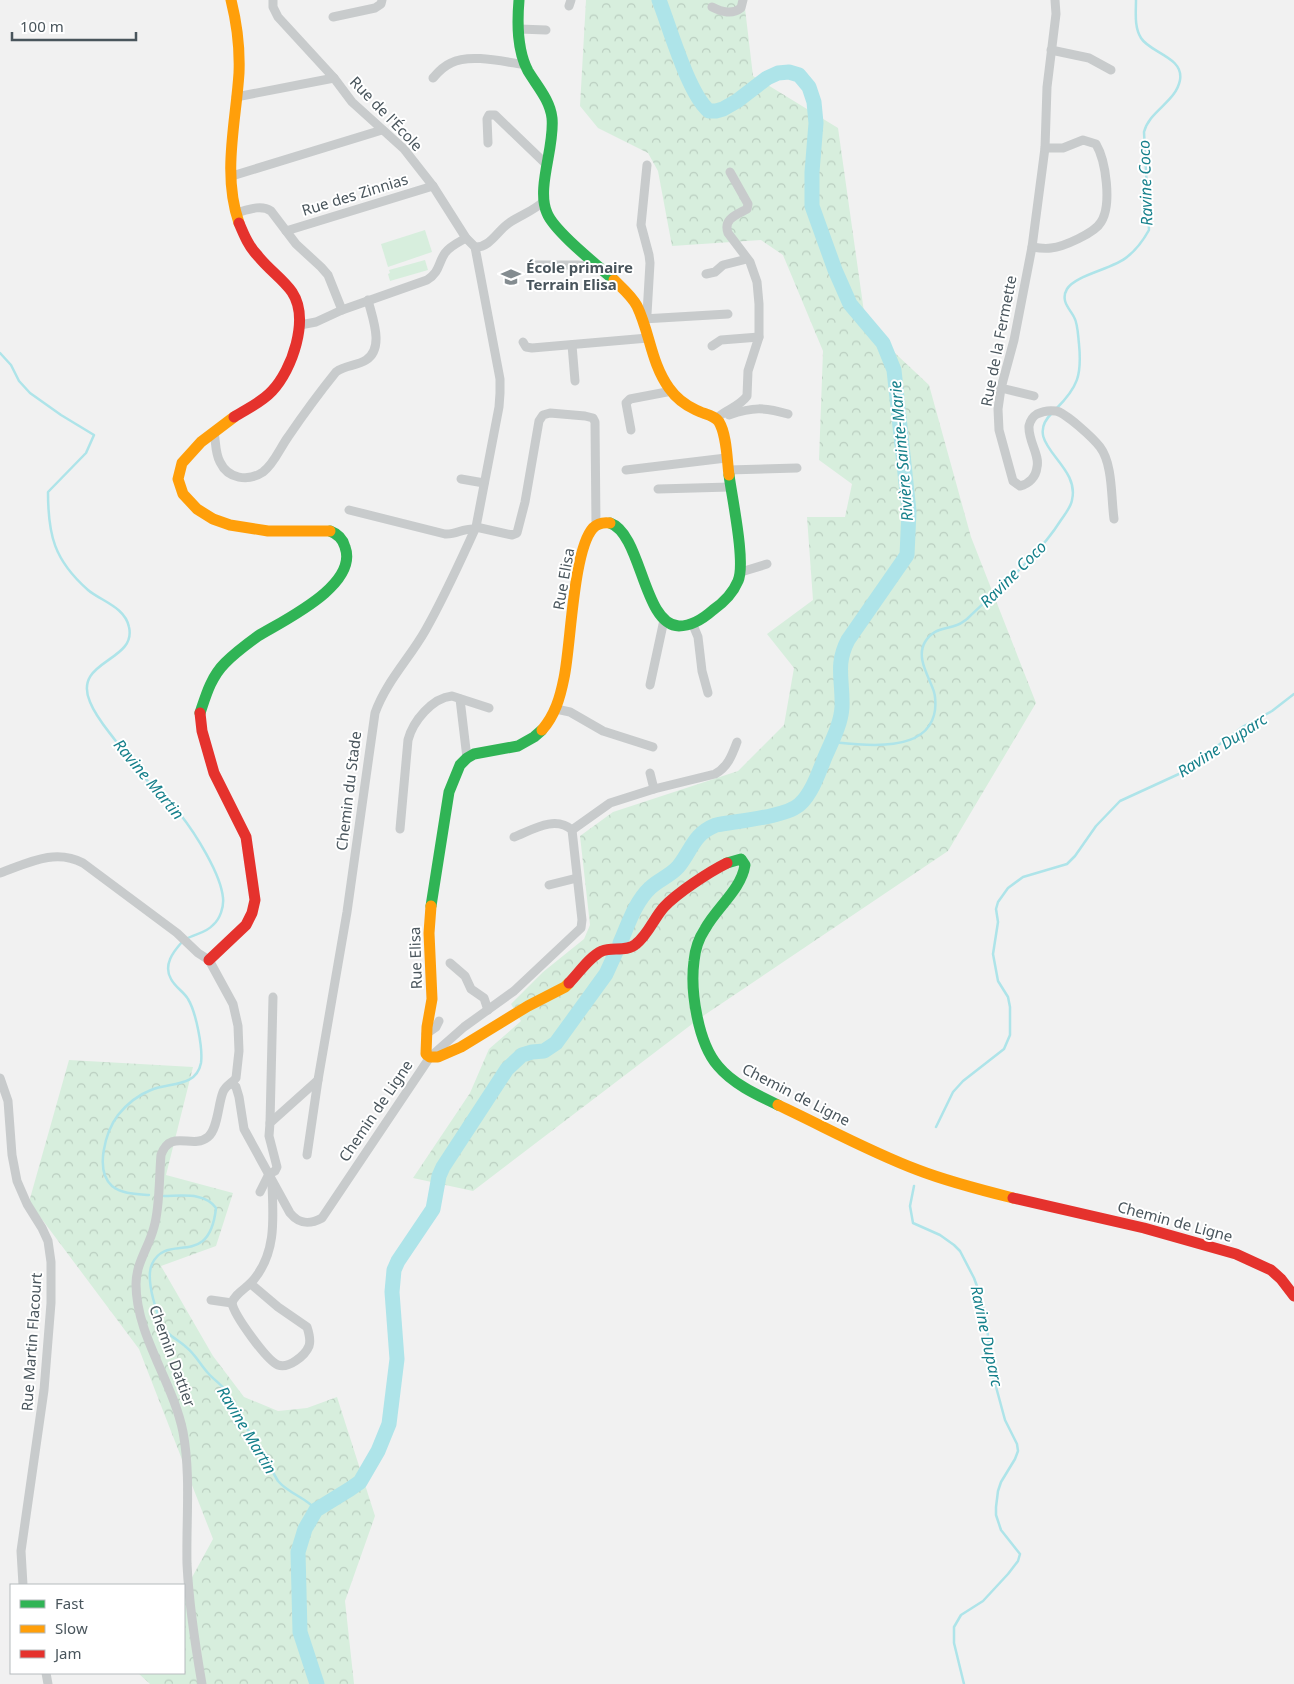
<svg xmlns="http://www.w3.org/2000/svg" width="1294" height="1684" viewBox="0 0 1294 1684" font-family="'Noto Sans',sans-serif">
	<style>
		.forest { fill: url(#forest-crowns) }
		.pitch { fill: #d7eedd }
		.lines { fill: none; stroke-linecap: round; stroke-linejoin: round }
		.stream { stroke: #aee4e9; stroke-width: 2.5 }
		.river { stroke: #aee4e9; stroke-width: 15 }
		.street { stroke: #c8cbcc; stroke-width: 9 }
		.fast { stroke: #30b455; stroke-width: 11 }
		.slow { stroke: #ff9f0a; stroke-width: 11 }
		.jam { stroke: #e5322d; stroke-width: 11 }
		.labels { text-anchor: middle; stroke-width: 4; stroke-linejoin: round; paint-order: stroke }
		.street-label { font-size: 15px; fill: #49555c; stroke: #fff }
		.poi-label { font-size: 15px; font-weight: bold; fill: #49555c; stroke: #fff; text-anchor: start }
		.water-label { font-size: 16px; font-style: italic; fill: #16808b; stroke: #fff }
	</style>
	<defs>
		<pattern id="forest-crowns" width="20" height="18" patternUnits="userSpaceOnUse" patternTransform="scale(1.25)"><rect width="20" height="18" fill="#d7eedd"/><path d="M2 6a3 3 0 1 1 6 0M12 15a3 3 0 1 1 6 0" fill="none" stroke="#bacec0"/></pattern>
	</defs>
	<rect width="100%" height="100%" fill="#f1f1f1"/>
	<!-- forest -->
	<g class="forest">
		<path d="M586,0H744L753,76L838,128L866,326L929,385L971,537L1036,703L948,851L700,1018L473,1191L413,1178L470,1093L489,1049L521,1021L511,1004L543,972L584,939L590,925L580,836L613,812L738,771L784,725L794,668L767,634L813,600L807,517H845L852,484L819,460L823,351L783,255L761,240L672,246L658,171L648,153L598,128L580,106Z"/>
		<path d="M69,1060L193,1067L166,1175L233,1193L216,1246L161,1266L213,1356L244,1397L278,1411L307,1408L337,1397L375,1516L345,1601L354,1684H150L138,1673H184V1592L213,1539L139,1349L29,1202Z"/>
	</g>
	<!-- pitch -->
	<g class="pitch">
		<path d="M425,230L432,252L388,267L381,244Z"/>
		<path d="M425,260L428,270L390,281L388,274L390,273L389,270Z"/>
	</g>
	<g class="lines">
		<!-- stream -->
		<g class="stream">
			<path d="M0,353L11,365L19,381L30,393L61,415L94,435L86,453L48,492C48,535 54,560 88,590C101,601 125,607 129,627C137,662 72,660 90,702C96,717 106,728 115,740C128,757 141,775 156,790C164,798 173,805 180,814C195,833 221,874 223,898C224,907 220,919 213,925C206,933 195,934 186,939"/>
			<path d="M1056,409C1078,387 1082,375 1079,344C1078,336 1078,324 1074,317C1070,309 1060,301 1067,289C1075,275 1113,269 1127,257C1136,250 1144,239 1149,230L1144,132C1149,111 1176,102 1180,80C1184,57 1150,53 1141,38C1134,27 1136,12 1136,0"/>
			<path d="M832,742C861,745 924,754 934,715C936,708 936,696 933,689C928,675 916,657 925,642C933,628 944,630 957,625C961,624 964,621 967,619C999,588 1037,558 1061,520C1065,514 1071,507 1072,500C1081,463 1020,444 1052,413"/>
			<path d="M936,1127L953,1092L963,1081L1004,1049L1010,1035V1007L1008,997L998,981L993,954L998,922L996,909L998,902L1008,888L1023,877L1067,864L1075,856L1096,826L1120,801L1181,773L1244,726L1272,711L1294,694"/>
			<path d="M914,1186L910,1206L913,1223L940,1235L954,1245L960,1251L974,1278L981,1297L986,1319L992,1372L1005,1420L1017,1444L1018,1451L1015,1459L1001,1482L998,1491L996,1507V1515L1001,1530L1020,1554L1018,1561L1008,1574L983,1601L961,1615L954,1627V1643L964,1684"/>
			<path d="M149,1195C136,1194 122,1194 112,1186C94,1170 106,1131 118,1115C127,1104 138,1095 151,1090C169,1082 196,1088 201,1063C203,1048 196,1012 188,999C184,992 175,987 171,979C163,965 173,952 182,942"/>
			<path d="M164,1196C182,1196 205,1192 216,1208C209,1271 167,1231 152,1264C145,1279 157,1320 168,1333C173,1338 181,1342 186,1347C195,1354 200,1364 208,1373C214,1380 221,1384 227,1392C234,1402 239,1414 245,1425C256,1443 267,1462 278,1481C289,1494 307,1498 316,1510"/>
		</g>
		<!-- river -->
		<g class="river">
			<path d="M620,943C628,925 635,902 650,888C658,880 670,876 678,867C692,850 693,834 716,825C736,821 787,817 800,804C812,793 819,772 825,757C832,741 841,724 842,707C843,680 835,665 848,640L907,555L909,511L894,370L883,343L850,304L835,270L812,206V172L816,123L814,102L809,87L799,75L789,72L778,73L767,78L737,101L723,109L716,111H709C688,93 670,28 659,0"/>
			<path d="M317,1684L300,1632L298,1552L305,1529L316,1510L350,1489L360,1482L378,1451L389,1424L397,1359L392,1292L394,1270L398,1261L433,1209L439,1176L443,1167L507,1069L522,1055L532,1052L544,1051L556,1043L606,974L616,952"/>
		</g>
		<!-- street -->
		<g class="street">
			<path d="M273,0V7L278,17L334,78L352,102L404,149L433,186L466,238L475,247C490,248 498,230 509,223C521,215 533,211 543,202"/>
			<path d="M1055,0L1056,14L1047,87L1045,148L1032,247L1014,340L1001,388L998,409L999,430L1013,481L1020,486C1029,484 1036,477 1037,467C1040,455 1028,441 1029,426C1030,421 1032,417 1037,414C1043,411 1049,410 1056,411C1066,413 1093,438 1100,447C1113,464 1111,498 1114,519"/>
			<path d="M569,6L571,0"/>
			<path d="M712,7C722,12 732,15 741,8L743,0"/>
			<path d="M333,17L375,8L381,4L382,0"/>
			<path d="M519,29L546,30"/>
			<path d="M1051,50L1089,58L1111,70"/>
			<path d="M433,78C438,72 444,66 451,63C470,53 505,62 526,65"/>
			<path d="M236,97L334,78"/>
			<path d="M488,143L487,119L489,115H495L547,165"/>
			<path d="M232,176L382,130"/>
			<path d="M236,213C247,210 261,204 271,211L296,244L321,267L328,275L342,310"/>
			<path d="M286,231L433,186"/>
			<path d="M1032,247C1038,248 1045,249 1051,248C1063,247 1095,233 1101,222C1112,205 1106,161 1096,144L1083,140L1063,148H1045"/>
			<path d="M537,265H578L601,269"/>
			<path d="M706,274L715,272L723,265L747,259"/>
			<path d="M643,319L647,314L650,263L649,255L641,225L647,165"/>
			<path d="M643,319L728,314"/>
			<path d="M300,325L316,322L342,310L427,280C440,272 438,263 445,253C450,246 459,242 466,238"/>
			<path d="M523,342L526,347L532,348L648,338"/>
			<path d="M572,345L575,381"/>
			<path d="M712,346L721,340L759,337"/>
			<path d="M1001,388L1034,396"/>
			<path d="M729,415C753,407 764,407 788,414"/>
			<path d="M717,418C727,409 739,407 747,396L748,371L759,337V304L757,282L750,262L728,233C723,219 736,215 747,209L748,204L730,172"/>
			<path d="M631,430L626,403L630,399L672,391"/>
			<path d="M214,432C216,442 215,453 220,462C228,479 248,482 263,472C274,464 280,448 288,437C303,415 319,393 336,372C345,365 357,366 366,360C385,348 372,317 368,300"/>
			<path d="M626,470L726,458"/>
			<path d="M728,470L797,468"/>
			<path d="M461,479L484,483"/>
			<path d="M658,489L730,487"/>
			<path d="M349,510L445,534C456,535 463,528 475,529"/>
			<path d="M476,527L512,535L517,533L525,502L539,421L543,415L550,413L585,416L593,418L595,422L596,525"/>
			<path d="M741,572L767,564"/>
			<path d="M693,625L698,637L702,671L708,693"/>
			<path d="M650,685L664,620"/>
			<path d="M460,699L467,758"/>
			<path d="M556,709L570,712L603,731L653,747"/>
			<path d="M650,773L654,789L715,774C728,767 732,755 737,742"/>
			<path d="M400,829L408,740C413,721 432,698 452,696L489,708"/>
			<path d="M572,830L610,803L654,789"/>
			<path d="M0,873C28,863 55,848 83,863L177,933L198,953L209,960L233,1004L238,1026L239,1051L236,1078C232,1083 225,1086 223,1092C218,1104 218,1129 208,1137C192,1150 171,1128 161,1155C159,1177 160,1207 154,1227C149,1247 136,1263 136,1284C136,1335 173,1382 183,1432C191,1475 186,1520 187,1564C189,1604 195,1644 202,1684"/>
			<path d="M549,885L577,878"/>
			<path d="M450,963L465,976L471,989L484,998L488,1010"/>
			<path d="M426,1034L436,1027L439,1021"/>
			<path d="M0,1078L8,1101L12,1155L17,1181L27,1204L42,1228L48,1241L51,1262V1303L44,1390L21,1551L23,1585"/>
			<path d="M232,1083L236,1087L239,1097L244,1129L290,1213C299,1224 309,1225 322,1218L430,1057L464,1027L514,991L581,928L582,920L572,830C555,815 532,830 514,837"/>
			<path d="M270,1123L273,997"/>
			<path d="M307,1155L318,1080L347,912L375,713C386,682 409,659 425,631C444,598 460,562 476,527L499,407L500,393V379L475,247"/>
			<path d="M269,1174L275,1171L277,1167L269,1136L270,1123L318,1080"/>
			<path d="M260,1192L269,1174"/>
			<path d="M251,1284L278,1307L307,1327C309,1333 311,1340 309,1346C305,1356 288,1369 278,1365C267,1361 234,1315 232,1303C235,1293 249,1287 255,1278C277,1250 273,1216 272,1183"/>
			<path d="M211,1300L232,1303"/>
			<path d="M46,1673L48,1684"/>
		</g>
		<!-- fast -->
		<g class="fast">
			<path d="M519,0C517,24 517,50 528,71C537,86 550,100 552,118C555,147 536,188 547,213C554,231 597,265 614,280"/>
			<path d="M610,523C642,534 643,625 679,626C692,626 704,618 713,610C723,603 733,593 738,581C746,563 732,498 729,475"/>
			<path d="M200,713C206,695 211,677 225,663C235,653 247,644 258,636C284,620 359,585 345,547C343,539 338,534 330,531"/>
			<path d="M727,863L741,859L745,865C741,890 717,907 705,929C699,938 695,950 694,961C690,991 698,1043 718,1066C733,1084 757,1095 778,1105"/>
			<path d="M431,906L449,792L460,765L467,758L474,754L518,746L534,737L542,730"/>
		</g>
		<!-- slow -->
		<g class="slow">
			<path d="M231,0C237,24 240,48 239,73C236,122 222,174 239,223"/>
			<path d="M614,280C622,288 631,295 637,306C650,333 651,363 669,388C676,398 685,405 696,410C703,414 715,415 719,422C727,435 727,461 729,475"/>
			<path d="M234,417L201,442L182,463L178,479L183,494L197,509L213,519L230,525L268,531H330"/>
			<path d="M542,730C555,715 560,698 564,678C571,645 573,550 593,528C598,523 603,522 610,523"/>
			<path d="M431,906L429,933L432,999L427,1027L426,1054L430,1057H438L461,1047L528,1006L565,987L569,983"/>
			<path d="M778,1105C825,1127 870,1152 918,1170C949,1182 981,1190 1013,1198"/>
		</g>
		<!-- jam -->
		<g class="jam">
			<path d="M234,417C246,409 261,403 272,391C292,370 310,319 292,292C283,279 268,269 258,256C249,247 244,235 239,223"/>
			<path d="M200,713L202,731L214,773L246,837L255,900L252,913L246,925L209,960"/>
			<path d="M569,983C579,973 589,957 602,951C612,947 627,952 636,944C648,935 654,918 664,907C677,893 709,872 727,863"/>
			<path d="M1013,1198L1144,1228L1236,1254L1271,1270L1281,1279L1294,1296"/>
		</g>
	</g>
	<!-- icons -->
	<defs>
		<symbol id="school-bare" viewBox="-9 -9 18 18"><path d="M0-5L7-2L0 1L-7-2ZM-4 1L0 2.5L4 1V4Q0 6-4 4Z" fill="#848c90" stroke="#fff" stroke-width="2.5" paint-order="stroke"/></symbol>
	</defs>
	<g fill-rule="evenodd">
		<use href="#school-bare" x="497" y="263" width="28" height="28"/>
	</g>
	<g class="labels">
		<!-- street labels -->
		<g class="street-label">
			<text transform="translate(386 114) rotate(46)" y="5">Rue de l'École</text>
			<text transform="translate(355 195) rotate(-17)" y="5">Rue des Zinnias</text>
			<text transform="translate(999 341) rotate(-79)" y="5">Rue de la Fermette</text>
			<text transform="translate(564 579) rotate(-80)" y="5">Rue Elisa</text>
			<text transform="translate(349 791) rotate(-83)" y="5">Chemin du Stade</text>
			<text transform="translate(416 958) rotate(-92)" y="5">Rue Elisa</text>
			<text transform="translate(796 1095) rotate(27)" y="5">Chemin de Ligne</text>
			<text transform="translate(376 1111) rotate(-56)" y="5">Chemin de Ligne</text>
			<text transform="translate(1175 1222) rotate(15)" y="5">Chemin de Ligne</text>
			<text transform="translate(32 1342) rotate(-86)" y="5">Rue Martin Flacourt</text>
			<text transform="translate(172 1356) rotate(70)" y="5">Chemin Dattier</text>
		</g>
		<!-- poi labels -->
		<g class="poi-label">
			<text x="526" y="273">École primaire<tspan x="526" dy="17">Terrain Elisa</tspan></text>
		</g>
		<!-- water labels -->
		<g class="water-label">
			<text transform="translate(1145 183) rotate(-92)" y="6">Ravine Coco</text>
			<text transform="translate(901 451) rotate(-95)" y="6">Rivière Sainte-Marie</text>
			<text transform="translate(1013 574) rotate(-45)" y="6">Ravine Coco</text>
			<text transform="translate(1222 745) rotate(-33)" y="6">Ravine Duparc</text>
			<text transform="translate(149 779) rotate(50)" y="6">Ravine Martin</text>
			<text transform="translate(987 1336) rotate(78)" y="6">Ravine Duparc</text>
			<text transform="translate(247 1430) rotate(59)" y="6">Ravine Martin</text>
		</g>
	</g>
	<!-- legend -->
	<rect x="10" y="1584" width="175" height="90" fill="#ffffff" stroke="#b6bbbe"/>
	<rect x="20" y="1600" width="25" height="8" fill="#30b455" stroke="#b6bbbe"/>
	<text x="55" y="1609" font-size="15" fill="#49555c">Fast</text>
	<rect x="20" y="1625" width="25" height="8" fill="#ff9f0a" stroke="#b6bbbe"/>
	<text x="55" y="1634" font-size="15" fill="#49555c">Slow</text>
	<rect x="20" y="1650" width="25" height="8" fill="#e5322d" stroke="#b6bbbe"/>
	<text x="55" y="1659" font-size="15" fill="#49555c">Jam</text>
	<!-- scale -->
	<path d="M12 32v8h124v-8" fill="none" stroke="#49555c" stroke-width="2.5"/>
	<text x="20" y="32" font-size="15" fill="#49555c" stroke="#ffffff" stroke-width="4" paint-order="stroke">100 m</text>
</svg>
